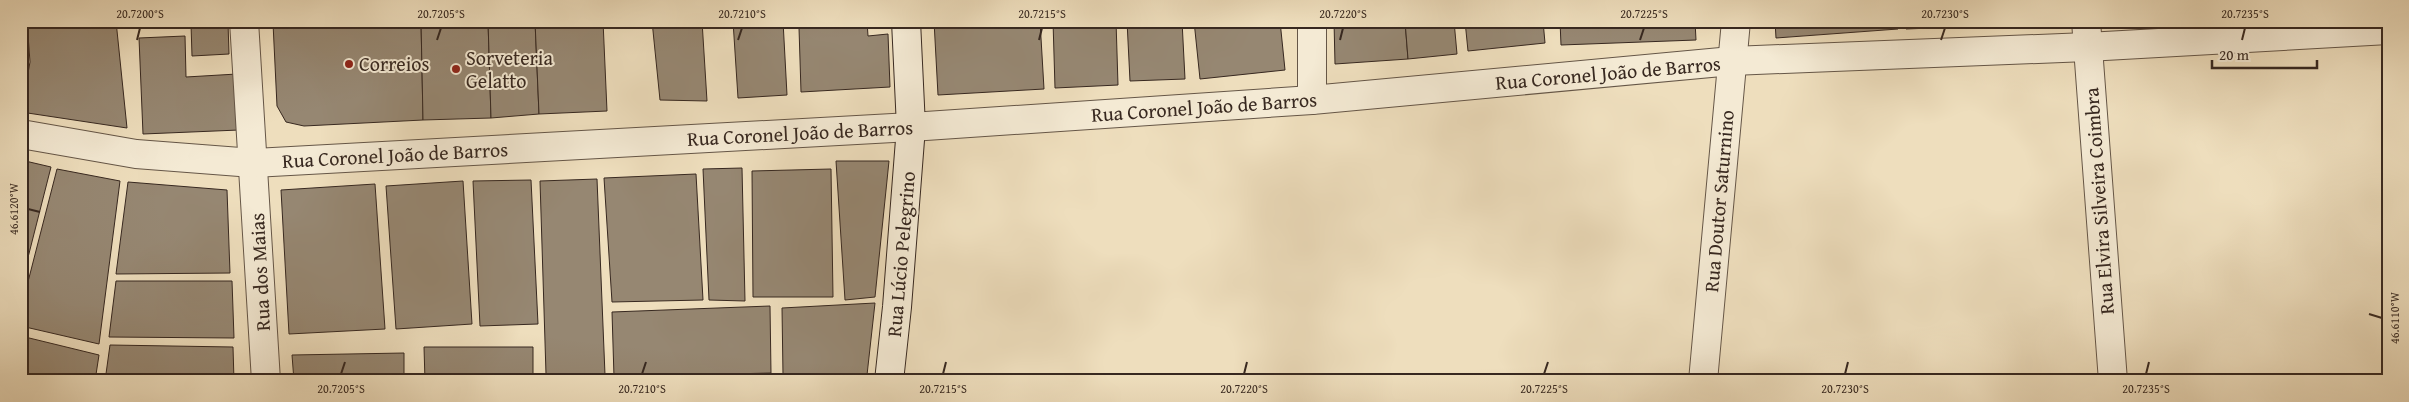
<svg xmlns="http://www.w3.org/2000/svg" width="2409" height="402" viewBox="0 0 2409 402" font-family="'Gentium Book Plus',serif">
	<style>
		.building { fill: #968772; stroke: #372820 }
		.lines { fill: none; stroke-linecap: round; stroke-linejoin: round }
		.minor-casing { stroke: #655647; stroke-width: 30 }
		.secondary-casing { stroke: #372820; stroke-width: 30 }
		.minor { stroke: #f4ead4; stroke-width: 28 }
		.secondary { stroke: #f4ead4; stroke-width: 28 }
		.ticks { fill: none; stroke: #372820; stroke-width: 2 }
		.poi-dot { fill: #8f2418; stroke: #f4ead4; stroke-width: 2 }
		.labels { text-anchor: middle; stroke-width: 4; stroke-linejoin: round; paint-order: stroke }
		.poi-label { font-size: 20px; fill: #372820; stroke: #f4ead4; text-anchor: start }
		.street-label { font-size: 20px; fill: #372820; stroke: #f4ead4 }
		.neatline { fill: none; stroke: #372820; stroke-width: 2 }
		.ticks-label { font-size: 12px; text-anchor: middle; fill: #372820 }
	</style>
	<rect width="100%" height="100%" fill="#eedebd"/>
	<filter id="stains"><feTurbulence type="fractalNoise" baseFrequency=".004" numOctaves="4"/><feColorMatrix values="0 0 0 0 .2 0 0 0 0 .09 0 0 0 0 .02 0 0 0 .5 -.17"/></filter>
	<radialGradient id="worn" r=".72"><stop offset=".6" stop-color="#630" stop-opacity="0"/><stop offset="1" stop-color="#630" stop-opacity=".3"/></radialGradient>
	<!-- building -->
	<g class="building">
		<path d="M27,21H116L127,128L21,112L30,62Z"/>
		<path d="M311,21H421L423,120L304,126L286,122L277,106L273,23Z"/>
		<path d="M421,21H488L491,118L423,120Z"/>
		<path d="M488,21H535L539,114L491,118Z"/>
		<path d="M535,21H603L607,111L539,114Z"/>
		<path d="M652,21H702L707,101L660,100Z"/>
		<path d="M733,21H783L787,95L738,98Z"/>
		<path d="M836,21H867L868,36L888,34L890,87L801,92L799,28L836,26Z"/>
		<path d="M934,21H1040L1044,89L938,95Z"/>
		<path d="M1053,21H1116L1118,85L1055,88Z"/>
		<path d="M1127,21H1182L1185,79L1130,81Z"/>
		<path d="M1194,21H1280L1285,70L1200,79Z"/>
		<path d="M1334,21H1405L1408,59L1335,64Z"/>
		<path d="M1405,21H1454L1457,54L1408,59Z"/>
		<path d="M1465,21H1543L1545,43L1468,51Z"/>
		<path d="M1560,21H1695L1696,40L1561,45Z"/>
		<path d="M1775,21H1897L1898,29L1776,38Z"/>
		<path d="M1906,21H2033V24L1906,29Z"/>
		<path d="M228,23L229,54L192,56L191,24Z"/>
		<path d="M185,36L186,77L237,74L239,130L143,134L139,38Z"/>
		<path d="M21,160L51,167L21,285Z"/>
		<path d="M836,161H889L875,297L845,300Z"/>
		<path d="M742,168L745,301L709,300L703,169Z"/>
		<path d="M57,169L120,181L99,344L21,326V309Z"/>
		<path d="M831,169L833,297H753L752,171Z"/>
		<path d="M696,174L703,300L612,302L604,178Z"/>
		<path d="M597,179L605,375L546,374L540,181Z"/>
		<path d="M531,180L538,324L480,326L473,181Z"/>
		<path d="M463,181L472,324L396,329L386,186Z"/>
		<path d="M128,182L227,190L230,273L116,274Z"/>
		<path d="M375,184L385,329L289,334L281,190Z"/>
		<path d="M116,281H232L234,338L109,337Z"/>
		<path d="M875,303L867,375H783L782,308Z"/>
		<path d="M770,306L771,373L614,377L612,312Z"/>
		<path d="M21,336L99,355L95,381H21Z"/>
		<path d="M110,345L233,347L234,381H105Z"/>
		<path d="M424,347H533V381H425Z"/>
		<path d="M404,353V381H294L292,355Z"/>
	</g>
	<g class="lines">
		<defs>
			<g id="minor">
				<path d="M244,21L266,381"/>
				<path d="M1312,21V100"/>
				<path d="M2086,21L2113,381"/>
				<path d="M21,134L136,154L253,163L911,127L1312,100L1732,61L2087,47L2388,30"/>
				<path d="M1703,381L1736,21"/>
			</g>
			<path id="secondary" d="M889,381L897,307L911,127L906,21"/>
		</defs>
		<!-- minor casing -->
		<use href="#minor" class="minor-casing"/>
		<!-- secondary casing -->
		<use href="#secondary" class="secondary-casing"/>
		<!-- minor -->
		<use href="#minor" class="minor"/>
		<!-- secondary -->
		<use href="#secondary" class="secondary"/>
	</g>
	<!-- ticks -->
	<path class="ticks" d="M137,40L140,28M437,40L441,28M738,40L742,28M1039,40L1042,28M1340,40L1343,28M1640,40L1644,28M1941,40L1945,28M2242,40L2245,28M28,209L40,212M2369,314L2382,318M341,374L345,362M642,374L646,362M943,374L946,362M1244,374L1247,362M1544,374L1548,362M1845,374L1848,362M2146,374L2149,362"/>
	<!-- markers -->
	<g class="poi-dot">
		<circle cx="349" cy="64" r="5"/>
		<circle cx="456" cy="69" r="5"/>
	</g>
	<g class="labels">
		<!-- poi labels -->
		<g class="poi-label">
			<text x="466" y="65">Sorveteria<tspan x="466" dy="23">Gelatto</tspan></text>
			<text x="359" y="71">Correios</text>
		</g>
		<!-- street labels -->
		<g class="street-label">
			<text transform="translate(1608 73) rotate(-5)" y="7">Rua Coronel João de Barros</text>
			<text transform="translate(1204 107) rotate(-4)" y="7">Rua Coronel João de Barros</text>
			<text transform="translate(800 133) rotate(-3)" y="7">Rua Coronel João de Barros</text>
			<text transform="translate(395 155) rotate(-3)" y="7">Rua Coronel João de Barros</text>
			<text transform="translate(1719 201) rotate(-85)" y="7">Rua Doutor Saturnino</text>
			<text transform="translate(2099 201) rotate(-94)" y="7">Rua Elvira Silveira Coimbra</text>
			<text transform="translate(901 254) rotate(-85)" y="7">Rua Lúcio Pelegrino</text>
			<text transform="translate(260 272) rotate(-93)" y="7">Rua dos Maias</text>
		</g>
	</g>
	<!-- margin -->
	<rect width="2409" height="402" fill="none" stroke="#eedebd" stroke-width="55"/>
	<!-- scale -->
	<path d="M2212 60v8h105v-8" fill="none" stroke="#372820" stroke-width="2.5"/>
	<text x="2219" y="60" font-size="15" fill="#372820" stroke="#f4ead4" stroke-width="4" paint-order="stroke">20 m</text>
	<rect x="28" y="28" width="2354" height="346" class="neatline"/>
	<g class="ticks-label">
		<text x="140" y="18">20.7200°S</text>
		<text x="441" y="18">20.7205°S</text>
		<text x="742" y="18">20.7210°S</text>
		<text x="1042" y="18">20.7215°S</text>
		<text x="1343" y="18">20.7220°S</text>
		<text x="1644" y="18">20.7225°S</text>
		<text x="1945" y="18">20.7230°S</text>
		<text x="2245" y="18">20.7235°S</text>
		<text transform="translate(14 209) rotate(-90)" y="4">46.6120°W</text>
		<text transform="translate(2395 318) rotate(-90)" y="4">46.6110°W</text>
		<text x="341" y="393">20.7205°S</text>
		<text x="642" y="393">20.7210°S</text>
		<text x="943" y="393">20.7215°S</text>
		<text x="1244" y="393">20.7220°S</text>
		<text x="1544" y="393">20.7225°S</text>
		<text x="1845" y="393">20.7230°S</text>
		<text x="2146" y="393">20.7235°S</text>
	</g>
	<rect width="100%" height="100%" filter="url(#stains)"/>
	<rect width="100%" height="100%" fill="url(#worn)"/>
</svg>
